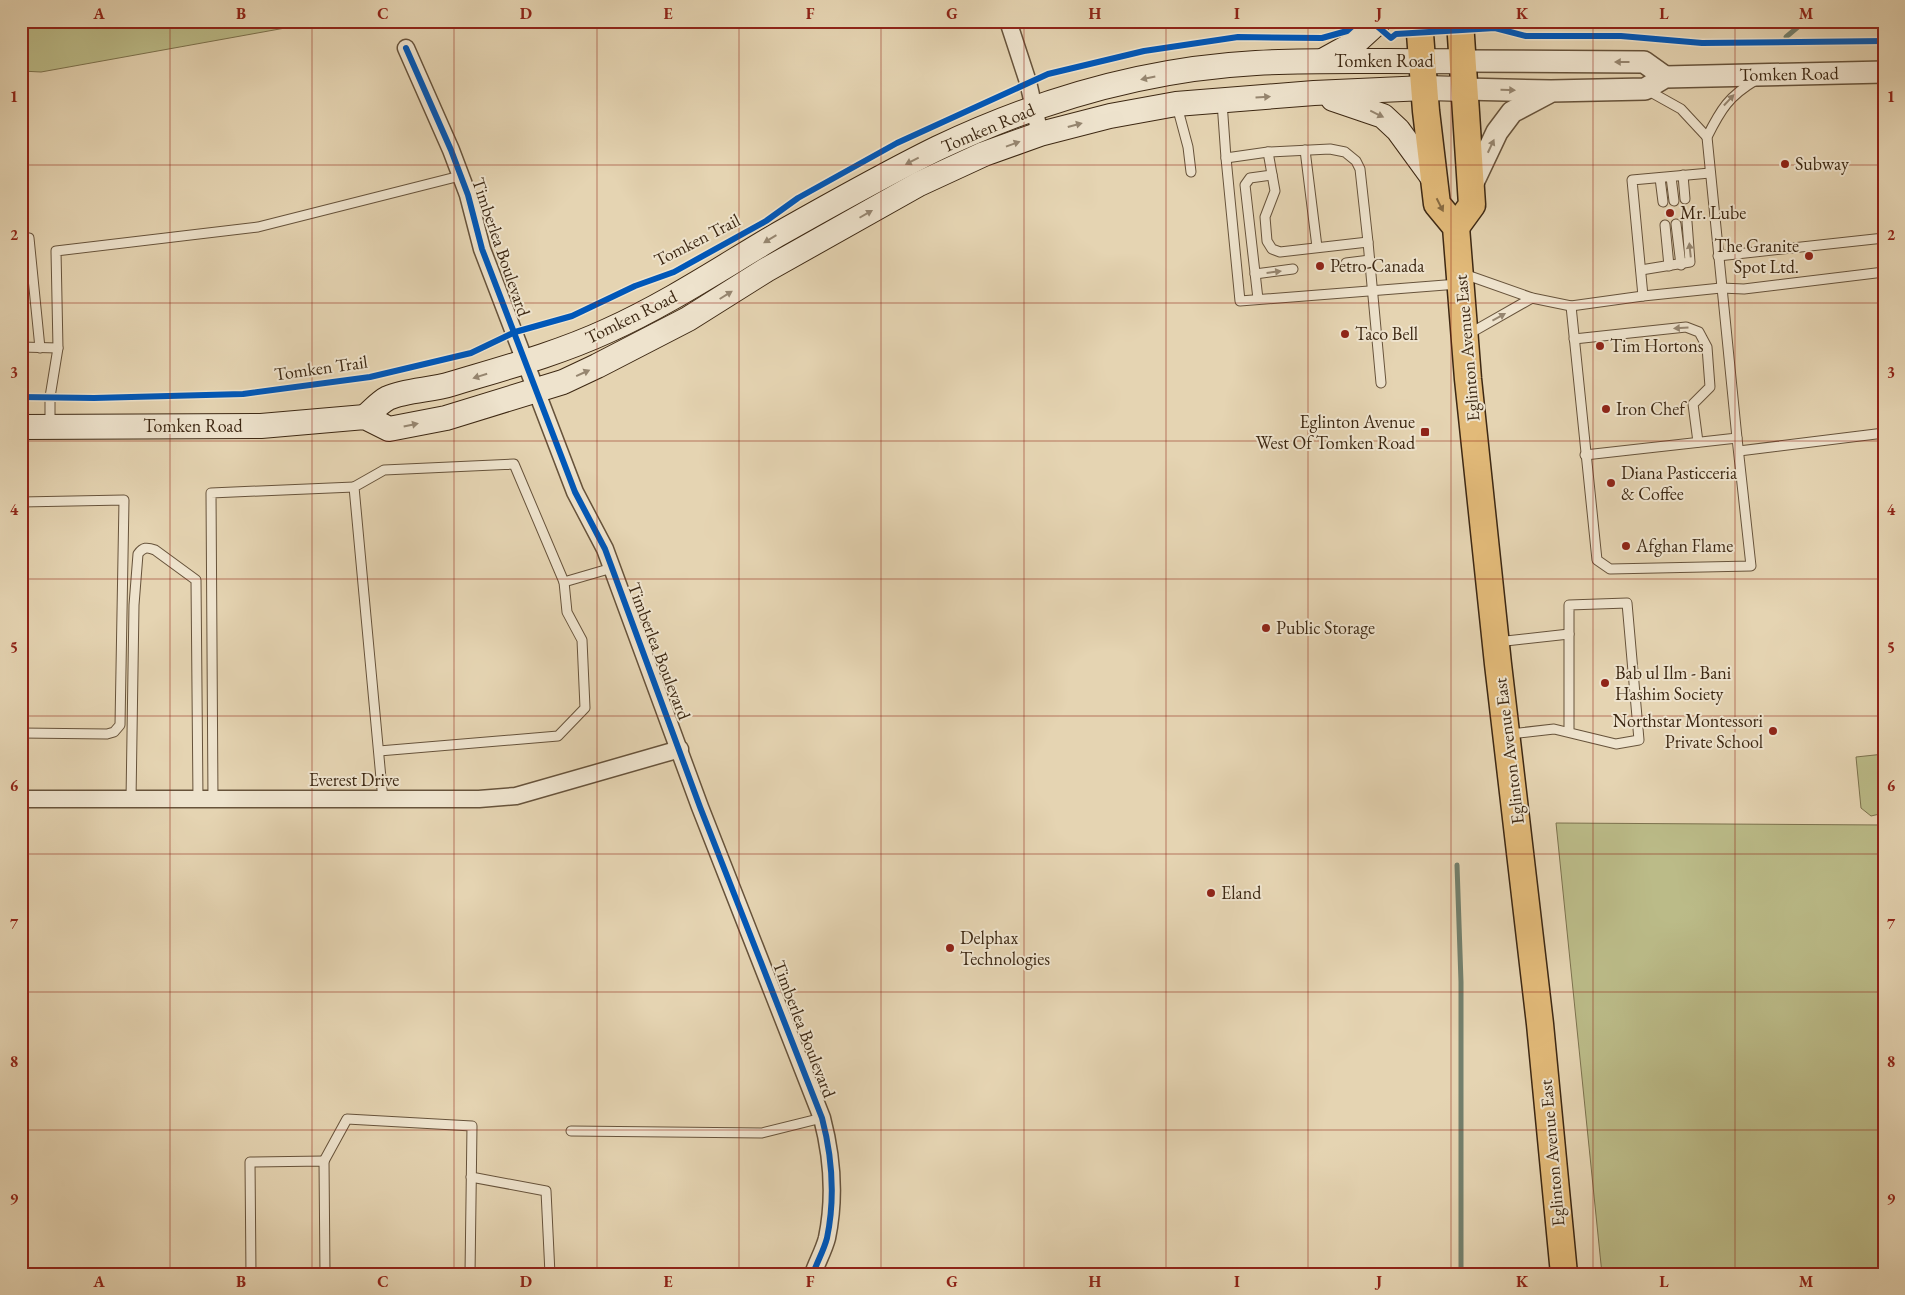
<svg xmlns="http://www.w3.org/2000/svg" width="1905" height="1295" viewBox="0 0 1905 1295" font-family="'EB Garamond',serif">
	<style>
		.green { fill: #bb8; stroke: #7c724e }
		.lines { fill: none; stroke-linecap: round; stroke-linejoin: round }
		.stream { stroke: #737f6c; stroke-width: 5 }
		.service-casing { stroke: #67533b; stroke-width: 11 }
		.minor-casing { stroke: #67533b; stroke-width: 19 }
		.tertiary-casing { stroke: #67533b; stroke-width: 24 }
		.secondary-casing { stroke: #3d2813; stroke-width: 26 }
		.primary-casing { stroke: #3d2813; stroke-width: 29 }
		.service { stroke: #eee3cd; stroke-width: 9 }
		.minor { stroke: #eee3cd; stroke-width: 16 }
		.tertiary { stroke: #eee3cd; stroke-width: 21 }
		.secondary { stroke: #eee3cd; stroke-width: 24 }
		.primary { stroke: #e2ba79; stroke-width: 26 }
		.cycleway-casing { stroke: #eee3cd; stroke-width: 9 }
		.cycleway { stroke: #0057b8; stroke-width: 6 }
		.oneway { fill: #968670 }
		.oneway2 { fill: #876a41 }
		.grid { fill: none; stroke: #8f2418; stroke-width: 1; stroke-opacity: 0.55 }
		.poi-dot { fill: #8f2418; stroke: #eee3cd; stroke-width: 2 }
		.labels { text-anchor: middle; stroke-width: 4; stroke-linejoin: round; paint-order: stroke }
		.street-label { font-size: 18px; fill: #3d2813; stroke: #eee3cd }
		.poi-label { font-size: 18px; fill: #3d2813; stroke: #eee3cd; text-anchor: start }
		.neatline { fill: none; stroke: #8f2418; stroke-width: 2 }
		.grid-label { font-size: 16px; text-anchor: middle; font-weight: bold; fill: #8f2418 }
	</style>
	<rect width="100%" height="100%" fill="#e5d4b2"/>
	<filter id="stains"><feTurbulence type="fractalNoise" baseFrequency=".004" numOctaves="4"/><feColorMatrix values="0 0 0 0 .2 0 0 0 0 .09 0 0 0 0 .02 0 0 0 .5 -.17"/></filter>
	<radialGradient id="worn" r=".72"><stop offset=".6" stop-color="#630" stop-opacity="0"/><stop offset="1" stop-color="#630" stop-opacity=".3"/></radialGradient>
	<!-- green -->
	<g class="green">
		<path d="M21,21H324L41,72L21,71Z"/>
		<path d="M1884,754V813L1871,816L1861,808L1856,757Z"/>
		<path d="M1556,823L1884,825V1274H1602Z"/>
	</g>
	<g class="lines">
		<!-- stream -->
		<g class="stream">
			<path d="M1786,37L1805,21"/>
			<path d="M1457,865L1461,982V1274"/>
		</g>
		<defs>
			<g id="service">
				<path d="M1647,90L1681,109L1707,137"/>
				<path d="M1222,102L1226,158L1268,152L1330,149L1345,152L1356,161L1360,169L1368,242L1381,383"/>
				<path d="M1177,106L1188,147L1191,172"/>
				<path d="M1305,150L1317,247"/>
				<path d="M1268,152L1275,191L1265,217L1267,241L1272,249L1280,252L1368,242"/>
				<path d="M1226,158L1240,301L1458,284"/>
				<path d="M1683,175L1685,199"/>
				<path d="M1671,177L1674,201"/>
				<path d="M1660,178L1663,202"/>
				<path d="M1676,224L1681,265"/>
				<path d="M1665,225L1669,266"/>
				<path d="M21,237L29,238L40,348"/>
				<path d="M1718,256L1884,238"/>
				<path d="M1346,263L1370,260"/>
				<path d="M1641,270L1690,262L1687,222"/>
				<path d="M1255,274L1293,269"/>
				<path d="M1464,274L1532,298L1571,306L1643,296L1721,288L1744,289L1884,272"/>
				<path d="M1643,296L1632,180L1710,173"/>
				<path d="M1258,299L1245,185L1250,178L1272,175"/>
				<path d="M1571,306L1597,560L1610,569L1751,566L1737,438"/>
				<path d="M1467,335L1532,298"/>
				<path d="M1574,339L1686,327L1699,332L1707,347L1710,387L1693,404L1698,442"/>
				<path d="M21,347L58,348"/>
				<path d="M50,426V397L58,348L56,251L258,227L460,176"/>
				<path d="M1739,451L1884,433"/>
				<path d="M1585,455L1737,438L1707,137C1721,109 1729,96 1756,80"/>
				<path d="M21,502L124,500L120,725L114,732L107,734L21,733"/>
				<path d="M1497,642L1569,634"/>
				<path d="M1510,734L1554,729L1616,744L1639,740L1627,603L1569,605V732"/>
				<path d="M379,751L558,736L585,708L582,640L567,612L564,582"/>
				<path d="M131,800L134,605L138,554C143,547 147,547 155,550L196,580L198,800"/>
				<path d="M213,800L211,493L354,487"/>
				<path d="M383,800L354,487L384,470L514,464L564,582L612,568"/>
				<path d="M571,1131L762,1133L822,1118"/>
				<path d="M324,1161L347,1119L472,1126L470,1274"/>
				<path d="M471,1177L546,1191L550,1274"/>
				<path d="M251,1274L250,1162L324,1161L325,1274"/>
			</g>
			<g id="minor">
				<path d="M1008,21L1028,82L1040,134"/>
				<path d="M406,48L451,150L468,195L482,249L575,492L605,549L700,807L822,1118C832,1156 835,1199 827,1238C824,1250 817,1262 813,1274"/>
				<path d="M21,799H479L516,796L680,749"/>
			</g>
			<g id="tertiary">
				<path d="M1463,61L1644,62L1665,77"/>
				<path d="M1464,89L1551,91L1645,89L1665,77L1884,72"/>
				<path d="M1470,189L1497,132L1512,112L1548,93"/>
			</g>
			<g id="secondary">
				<path d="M1326,59L1355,43L1379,21"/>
				<path d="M1333,99L1383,116L1398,130L1433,178"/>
				<path d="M365,417C372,411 380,402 388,398C405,390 432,390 451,384C504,368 557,354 607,331C667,304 721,268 777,235C830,205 883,175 938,148C1037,101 1146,69 1256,63C1325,59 1394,62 1463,61"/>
				<path d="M21,427L261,426L365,417L389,429L446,418L563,382L597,366L688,319L766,270L919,184L984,154L1040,134L1110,116L1176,104L1314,93L1425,88L1464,89"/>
			</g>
			<g id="primary">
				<path d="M1419,21L1426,111L1437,204L1456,227L1468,379L1498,664L1540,1024L1564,1274"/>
				<path d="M1456,227L1472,205L1460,21"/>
			</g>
		</defs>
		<!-- service casing -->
		<use href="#service" class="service-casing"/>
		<!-- minor casing -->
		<use href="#minor" class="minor-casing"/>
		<!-- tertiary casing -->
		<use href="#tertiary" class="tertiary-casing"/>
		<!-- secondary casing -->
		<use href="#secondary" class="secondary-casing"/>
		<!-- primary casing -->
		<use href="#primary" class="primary-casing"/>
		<!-- service -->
		<use href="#service" class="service"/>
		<!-- minor -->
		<use href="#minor" class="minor"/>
		<!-- tertiary -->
		<use href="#tertiary" class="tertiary"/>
		<!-- secondary -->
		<use href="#secondary" class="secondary"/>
		<!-- primary -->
		<use href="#primary" class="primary"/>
		<defs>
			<g id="cycleway">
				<path d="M1371,21L1391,38L1396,34L1495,28L1526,36H1621L1702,43L1884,41"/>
				<path d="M406,48L451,150L468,195L482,249L575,492L605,549L700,807L822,1118C832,1156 835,1199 827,1238C824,1250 817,1262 813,1274"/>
				<path d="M21,397L94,398L243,394L370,377L471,353L515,332L572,316L635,286L674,272L766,221L798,198L897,143L1048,74L1144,51L1238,37L1322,38L1347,31L1358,21"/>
			</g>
		</defs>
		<!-- cycleway casing -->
		<use href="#cycleway" class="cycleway-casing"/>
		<!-- cycleway -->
		<use href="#cycleway" class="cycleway"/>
	</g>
	<!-- one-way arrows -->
	<defs><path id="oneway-solid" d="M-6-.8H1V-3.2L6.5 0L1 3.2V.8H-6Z" transform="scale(1.25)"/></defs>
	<g class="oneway">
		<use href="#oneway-solid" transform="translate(1622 62) rotate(180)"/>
		<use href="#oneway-solid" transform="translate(1148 78) rotate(168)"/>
		<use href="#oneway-solid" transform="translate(1508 90) rotate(2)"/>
		<use href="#oneway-solid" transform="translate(1263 97) rotate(-4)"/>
		<use href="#oneway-solid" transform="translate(1729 100) rotate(-47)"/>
		<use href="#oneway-solid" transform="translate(1377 114) rotate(26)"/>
		<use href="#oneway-solid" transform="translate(1075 125) rotate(-15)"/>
		<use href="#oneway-solid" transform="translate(1013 144) rotate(-20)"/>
		<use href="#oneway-solid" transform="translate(1491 146) rotate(-65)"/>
		<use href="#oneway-solid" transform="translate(912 161) rotate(153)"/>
		<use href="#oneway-solid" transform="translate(866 214) rotate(-30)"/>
		<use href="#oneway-solid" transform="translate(770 239) rotate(149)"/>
		<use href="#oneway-solid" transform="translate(1690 250) rotate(-96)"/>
		<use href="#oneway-solid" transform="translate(1274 272) rotate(-7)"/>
		<use href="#oneway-solid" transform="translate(726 295) rotate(-32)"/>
		<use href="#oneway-solid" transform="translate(1499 317) rotate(-29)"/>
		<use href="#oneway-solid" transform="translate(1681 328) rotate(176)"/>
		<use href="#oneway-solid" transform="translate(583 373) rotate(-24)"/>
		<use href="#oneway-solid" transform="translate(480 376) rotate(163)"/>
		<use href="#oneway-solid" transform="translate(411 425) rotate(-12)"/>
	</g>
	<use class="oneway2" href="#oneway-solid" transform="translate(1440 205) rotate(63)"/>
	<!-- grid -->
	<path class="grid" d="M170,21V1274M312,21V1274M454,21V1274M597,21V1274M739,21V1274M881,21V1274M1024,21V1274M1166,21V1274M1308,21V1274M1451,21V1274M1593,21V1274M1735,21V1274M21,165H1884M21,303H1884M21,441H1884M21,579H1884M21,716H1884M21,854H1884M21,992H1884M21,1130H1884"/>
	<!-- markers -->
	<g class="poi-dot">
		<circle cx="1785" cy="164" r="5"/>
		<circle cx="1670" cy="213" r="5"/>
		<circle cx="1809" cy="256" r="5"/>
		<circle cx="1320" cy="266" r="5"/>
		<circle cx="1345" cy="334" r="5"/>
		<circle cx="1600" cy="346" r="5"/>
		<circle cx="1606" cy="409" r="5"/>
		<rect x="1420" y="427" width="10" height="10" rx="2.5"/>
		<circle cx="1611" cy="483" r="5"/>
		<circle cx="1626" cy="546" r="5"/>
		<circle cx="1266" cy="628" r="5"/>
		<circle cx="1605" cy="683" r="5"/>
		<circle cx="1773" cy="731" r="5"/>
		<circle cx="1211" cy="893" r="5"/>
		<circle cx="950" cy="948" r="5"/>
	</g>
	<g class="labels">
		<!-- street labels -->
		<g class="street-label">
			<text x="1384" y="67">Tomken Road</text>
			<text transform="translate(1789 74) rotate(-1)" y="6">Tomken Road</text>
			<text transform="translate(988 128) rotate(-23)" y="6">Tomken Road</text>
			<text transform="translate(697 240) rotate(-27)" y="6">Tomken Trail</text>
			<text transform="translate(501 247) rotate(71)" y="6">Timberlea Boulevard</text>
			<text transform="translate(631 317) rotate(-26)" y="6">Tomken Road</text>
			<text transform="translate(1467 348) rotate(-95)" y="6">Eglinton Avenue East</text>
			<text transform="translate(321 368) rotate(-8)" y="6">Tomken Trail</text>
			<text x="193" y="432">Tomken Road</text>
			<text transform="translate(659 651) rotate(69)" y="6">Timberlea Boulevard</text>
			<text transform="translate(1509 751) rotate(-97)" y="6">Eglinton Avenue East</text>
			<text x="354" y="786">Everest Drive</text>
			<text transform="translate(804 1029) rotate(69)" y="6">Timberlea Boulevard</text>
			<text transform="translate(1552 1153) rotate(-95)" y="6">Eglinton Avenue East</text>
		</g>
		<!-- poi labels -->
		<g class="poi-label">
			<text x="1795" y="170">Subway</text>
			<text x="1680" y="219">Mr. Lube</text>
			<text x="1799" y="252" text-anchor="end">The Granite<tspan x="1799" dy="21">Spot Ltd.</tspan></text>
			<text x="1330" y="272">Petro-Canada</text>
			<text x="1355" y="340">Taco Bell</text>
			<text x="1610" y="352">Tim Hortons</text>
			<text x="1616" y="415">Iron Chef</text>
			<text x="1415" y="428" text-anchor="end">Eglinton Avenue<tspan x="1415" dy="21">West Of Tomken Road</tspan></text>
			<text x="1621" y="479">Diana Pasticceria<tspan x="1621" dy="21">&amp; Coffee</tspan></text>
			<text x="1636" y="552">Afghan Flame</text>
			<text x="1276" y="634">Public Storage</text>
			<text x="1615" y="679">Bab ul Ilm - Bani<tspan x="1615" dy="21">Hashim Society</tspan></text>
			<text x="1763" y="727" text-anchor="end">Northstar Montessori<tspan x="1763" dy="21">Private School</tspan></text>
			<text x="1221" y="899">Eland</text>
			<text x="960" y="944">Delphax<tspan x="960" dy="21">Technologies</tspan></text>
		</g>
	</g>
	<!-- margin -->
	<rect width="1905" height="1295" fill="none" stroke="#e5d4b2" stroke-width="55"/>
	<rect x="28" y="28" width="1850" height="1240" class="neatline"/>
	<g class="grid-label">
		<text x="99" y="19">A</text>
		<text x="241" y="19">B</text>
		<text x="383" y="19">C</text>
		<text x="526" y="19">D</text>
		<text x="668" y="19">E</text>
		<text x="810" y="19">F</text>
		<text x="952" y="19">G</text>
		<text x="1095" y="19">H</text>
		<text x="1237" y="19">I</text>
		<text x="1379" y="19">J</text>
		<text x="1522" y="19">K</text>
		<text x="1664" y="19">L</text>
		<text x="1806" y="19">M</text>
		<text x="14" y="102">1</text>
		<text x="1891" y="102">1</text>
		<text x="14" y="240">2</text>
		<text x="1891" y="240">2</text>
		<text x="14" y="378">3</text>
		<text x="1891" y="378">3</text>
		<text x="14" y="515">4</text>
		<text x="1891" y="515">4</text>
		<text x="14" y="653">5</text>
		<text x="1891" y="653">5</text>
		<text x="14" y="791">6</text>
		<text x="1891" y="791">6</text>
		<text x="14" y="929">7</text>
		<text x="1891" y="929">7</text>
		<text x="14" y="1067">8</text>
		<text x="1891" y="1067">8</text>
		<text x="14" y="1204">9</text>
		<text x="1891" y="1204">9</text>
		<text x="99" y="1287">A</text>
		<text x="241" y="1287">B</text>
		<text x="383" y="1287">C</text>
		<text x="526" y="1287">D</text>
		<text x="668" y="1287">E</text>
		<text x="810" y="1287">F</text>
		<text x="952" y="1287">G</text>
		<text x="1095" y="1287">H</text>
		<text x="1237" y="1287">I</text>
		<text x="1379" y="1287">J</text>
		<text x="1522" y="1287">K</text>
		<text x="1664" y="1287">L</text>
		<text x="1806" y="1287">M</text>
	</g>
	<rect width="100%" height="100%" filter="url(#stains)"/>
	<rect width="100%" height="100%" fill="url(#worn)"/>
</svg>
